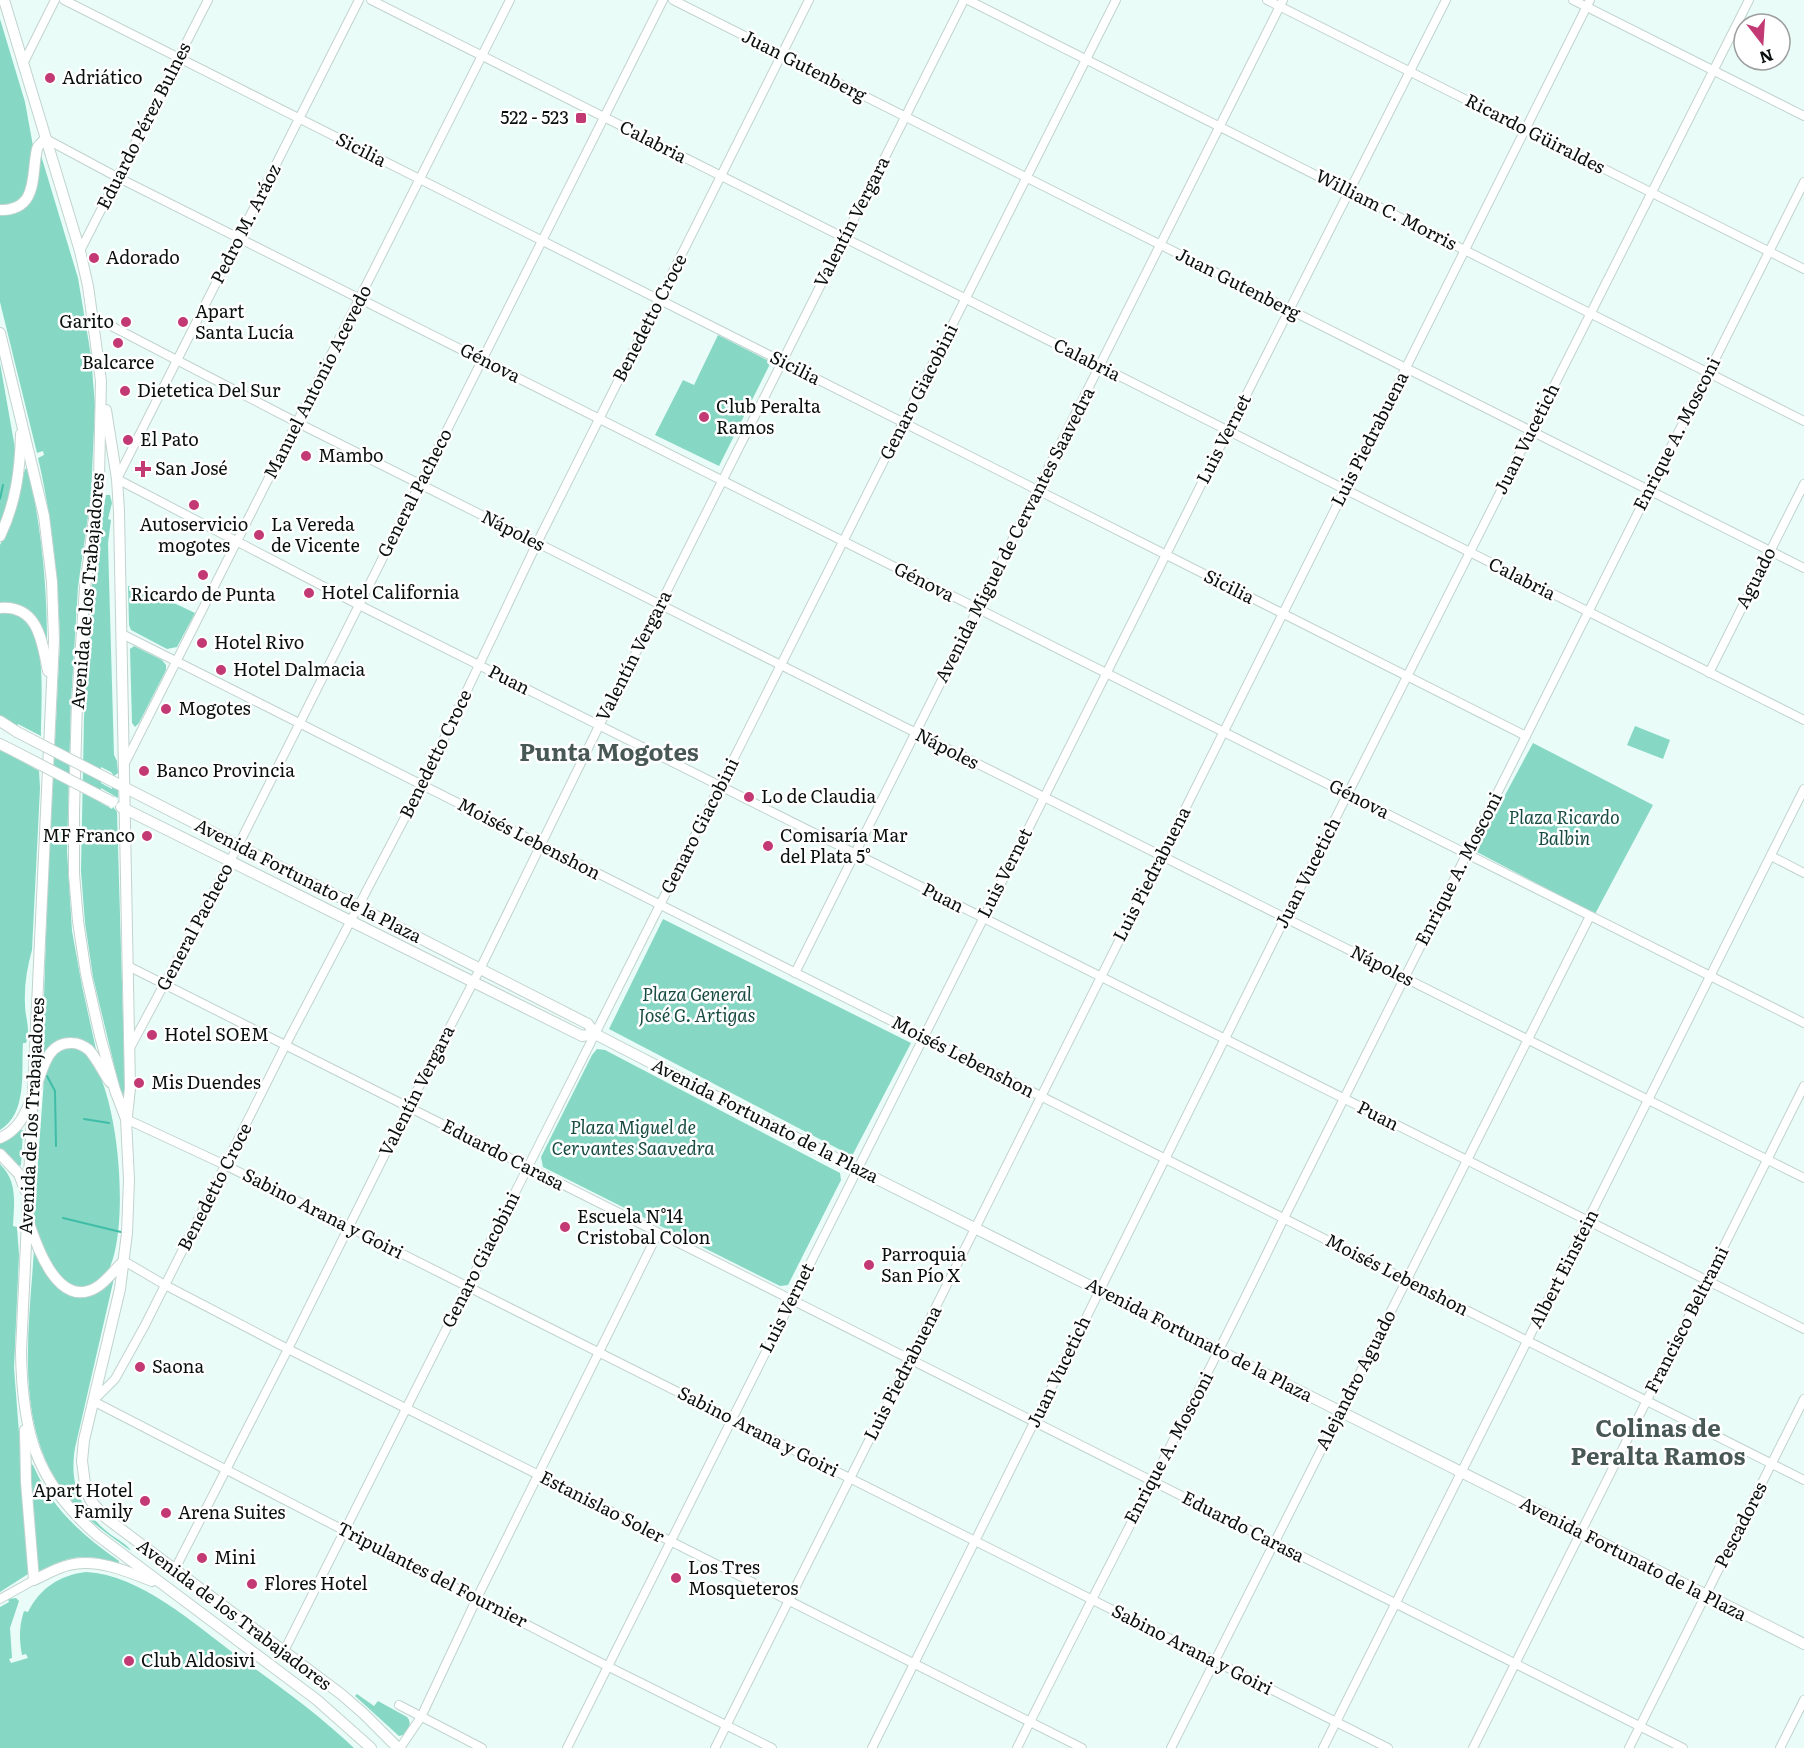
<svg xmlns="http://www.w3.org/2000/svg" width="1804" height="1748" viewBox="0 0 1804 1748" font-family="Literata,serif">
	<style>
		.green { fill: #87d7c5 }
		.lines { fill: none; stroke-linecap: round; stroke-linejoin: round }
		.stream { stroke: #40bda7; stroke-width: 2 }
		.minor-casing { stroke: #c1d3cf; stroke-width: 10 }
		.major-casing { stroke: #c1d3cf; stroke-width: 12 }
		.minor { stroke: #fff; stroke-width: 8 }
		.major { stroke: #fff; stroke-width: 10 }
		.major-bridge-casing { stroke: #c1d3cf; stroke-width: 12; stroke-linecap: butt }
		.major-bridge { stroke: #fff; stroke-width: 10 }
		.poi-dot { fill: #c23973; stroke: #fff; stroke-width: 2 }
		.labels { text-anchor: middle; stroke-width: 5; stroke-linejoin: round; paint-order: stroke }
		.street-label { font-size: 18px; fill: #0a100e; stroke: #fff }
		.poi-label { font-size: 18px; fill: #0a100e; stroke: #fff; text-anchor: start }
		.park-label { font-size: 18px; font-style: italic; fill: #174b42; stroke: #fff }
		.district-label { font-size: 24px; font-weight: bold; fill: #485854; stroke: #fff }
	</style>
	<rect width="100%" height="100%" fill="#e9fcf7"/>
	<!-- green -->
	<g class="green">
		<path d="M0,19L25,102L33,146L30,186L17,203L0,207Z"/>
		<path d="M40,152L78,278L91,356L95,405L91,495L78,587L71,702L67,851L72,931L82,986L97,1054L74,1040L42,1060L47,903L60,640C58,578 52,518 38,458L44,455L43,451L37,453L0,302V213L35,193Z"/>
		<path d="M718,335L771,362L719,466L655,435L683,380L694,385Z"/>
		<path d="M0,363L16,454L12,488L0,527Z"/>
		<path d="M28,468C41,526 47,583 47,643C34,622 29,601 0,604V545L10,523L25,469Z"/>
		<path d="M106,495H110L112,503L108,519L111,520L108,543L114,755L117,761L118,773L114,776L111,772L101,767V783L112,789V786L118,789V798L101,788V803L112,809L113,807L117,812L125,1088L123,1102L93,977L85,923L81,871L84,718L89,617L94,560Z"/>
		<path d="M128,586H138L195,613L177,647L167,649L131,630L129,625Z"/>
		<path d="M0,612C11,613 23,614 30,624C46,645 41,709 41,736L18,724L17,727L0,715Z"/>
		<path d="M134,646L162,660L166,665V670L139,723L135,727L132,723L130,649Z"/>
		<path d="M1635,726L1670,740L1663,759L1627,745Z"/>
		<path d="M1533,743L1653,805L1595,914L1475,851Z"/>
		<path d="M0,749L39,771L40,788L32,950C27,968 24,986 25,1004C25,1018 31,1029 26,1043H23C21,1071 28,1113 0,1130Z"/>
		<path d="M663,919L911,1043L852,1156L609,1029Z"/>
		<path d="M74,1046C77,1048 83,1050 86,1053C120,1087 131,1233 107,1273C102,1280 91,1285 84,1289C80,1288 74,1287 70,1286C50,1276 35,1237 34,1216L44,1079L54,1051Z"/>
		<path d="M597,1049L605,1050L840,1173L841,1180L788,1285L780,1286L543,1167L541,1157L592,1055Z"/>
		<path d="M21,1130H23L21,1165L19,1166L10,1156L0,1149V1143L9,1139Z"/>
		<path d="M0,1164C18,1182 14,1203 13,1226L17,1227L19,1255L14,1368L30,1576L28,1574L0,1592Z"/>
		<path d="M34,1249C46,1272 49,1284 74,1295L115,1274L75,1448C69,1485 80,1510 110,1534C117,1539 128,1545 131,1551C110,1536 88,1521 71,1501C12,1431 29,1333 34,1249Z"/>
		<path d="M29,1464L33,1465C52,1509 81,1534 119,1561V1563C112,1562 104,1559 96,1558C74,1554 56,1562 37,1573Z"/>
		<path d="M86,1572C141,1575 193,1623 236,1655C276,1684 317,1713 354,1748H0V1607L9,1602L8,1599L16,1598L19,1601L10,1628L12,1658L9,1659L11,1663L28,1658L26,1654L22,1655C19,1639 19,1626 24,1611L28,1612C40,1588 60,1575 86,1572Z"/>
		<path d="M357,1694L374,1706L378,1701L407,1717C413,1724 408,1729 403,1735L399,1736L355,1696Z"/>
	</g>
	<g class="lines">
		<!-- stream -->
		<g class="stream">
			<path d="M0,499L3,485"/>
			<path d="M47,1076L55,1091L56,1146"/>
			<path d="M84,1119L109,1123"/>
			<path d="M63,1218L125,1233"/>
		</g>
		<defs>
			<g id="minor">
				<path d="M64,0L1526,736"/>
				<path d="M359,0L117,479L359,605L1804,1329"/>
				<path d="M371,0L1804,720"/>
				<path d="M673,0L1804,568"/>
				<path d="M968,0L1804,421"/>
				<path d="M1267,0L1804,269"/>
				<path d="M1573,0L1804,116"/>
				<path d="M23,64L55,0"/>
				<path d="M46,139L117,177L1804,1023"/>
				<path d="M80,251L208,0"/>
				<path d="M92,316L298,423L1804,1178"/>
				<path d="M122,634L1804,1480"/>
				<path d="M1709,673L1804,484"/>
				<path d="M125,763L510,0"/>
				<path d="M1771,856L1804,873"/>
				<path d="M128,966L1683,1748"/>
				<path d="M795,973L1283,0"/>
				<path d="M130,1048L238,846L663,0"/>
				<path d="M126,1119L225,1165L1388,1748"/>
				<path d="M124,1261L165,1285L288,1349L1082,1748"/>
				<path d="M175,1569L288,1349L408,1108L480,969L599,726L964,0"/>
				<path d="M0,1599L34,1580"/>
				<path d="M284,1651L1116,0"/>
				<path d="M399,1705L482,1748"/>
				<path d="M400,1748L421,1717L477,1598L658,1233"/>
				<path d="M567,1748L1228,431L1446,0"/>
				<path d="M715,1748L1590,0"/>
				<path d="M772,1748L607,1666L93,1401L115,1379L145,1325L285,1046L422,785L537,543L809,0"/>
				<path d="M872,1748L1285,918L1749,0"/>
				<path d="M1017,1748C1105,1571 1198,1397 1284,1218L1804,182"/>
				<path d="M1171,1748L1590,916"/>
				<path d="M1323,1748L1804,789"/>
				<path d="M1473,1748L1804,1086"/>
				<path d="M1629,1748L1804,1399"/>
				<path d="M1780,1748L1804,1700"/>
			</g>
			<g id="major">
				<path d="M4,0L80,251L88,286L101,381L99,480L85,588L77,702L74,811V874L78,921L86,974L100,1036L115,1090L126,1119L129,1180L127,1233L120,1289L84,1440L82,1461L86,1491L91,1501L106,1518L341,1694L364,1714L398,1748"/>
				<path d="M0,210C39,210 31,175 37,149C38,145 42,142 46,139"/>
				<path d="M0,333L44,516L52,582L54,640L21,1351C22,1431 35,1481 97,1535L317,1700L371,1748"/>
				<path d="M106,410L117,479L119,511L130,1088L127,1116"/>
				<path d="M0,536C16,503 20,470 21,434"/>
				<path d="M0,608C39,605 42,643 48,671"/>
				<path d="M0,721L17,732"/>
				<path d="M0,744L16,752"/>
				<path d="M112,781L588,1024L595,1034L857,1169L1804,1644"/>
				<path d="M121,807L582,1036L595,1034"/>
				<path d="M36,1087C43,1069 47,1042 72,1043C78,1043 84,1046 89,1050C97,1059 103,1072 110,1082"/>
				<path d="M0,1138C15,1132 23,1120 29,1104"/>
				<path d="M0,1154L19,1174L25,1190"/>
				<path d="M29,1223C37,1247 59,1311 97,1287C107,1281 115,1269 124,1261"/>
				<path d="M25,1430L26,1482L34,1580C45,1575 56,1568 69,1565C96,1558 127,1571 152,1581"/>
			</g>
		</defs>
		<!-- minor casing -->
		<use href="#minor" class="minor-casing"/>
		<!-- major casing -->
		<use href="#major" class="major-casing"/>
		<!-- minor -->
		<use href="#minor" class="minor"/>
		<!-- major -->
		<use href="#major" class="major"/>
		<defs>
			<g id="major-bridge">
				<path d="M17,732L112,781"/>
				<path d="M16,752L112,802"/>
			</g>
		</defs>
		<!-- major-bridge casing -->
		<use href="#major-bridge" class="major-bridge-casing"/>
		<!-- major-bridge -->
		<use href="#major-bridge" class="major-bridge"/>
	</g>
	<!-- markers -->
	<g class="poi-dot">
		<circle cx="50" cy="78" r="6"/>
		<rect x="575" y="112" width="12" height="12" rx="3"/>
		<circle cx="94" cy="258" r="6"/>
		<circle cx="126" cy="322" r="6"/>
		<circle cx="183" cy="322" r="6"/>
		<circle cx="118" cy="343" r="6"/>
		<circle cx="125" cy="391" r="6"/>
		<circle cx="704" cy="417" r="6"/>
		<circle cx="128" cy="440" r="6"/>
		<circle cx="306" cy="456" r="6"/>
		<path d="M140 460h6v6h6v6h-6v6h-6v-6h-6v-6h6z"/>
		<circle cx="194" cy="505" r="6"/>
		<circle cx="259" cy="535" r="6"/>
		<circle cx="203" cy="575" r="6"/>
		<circle cx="309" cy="593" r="6"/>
		<circle cx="202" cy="643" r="6"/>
		<circle cx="221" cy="670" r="6"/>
		<circle cx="166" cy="709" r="6"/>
		<circle cx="144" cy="771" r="6"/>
		<circle cx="749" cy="797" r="6"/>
		<circle cx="147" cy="836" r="6"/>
		<circle cx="768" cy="846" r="6"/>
		<circle cx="152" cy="1035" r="6"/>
		<circle cx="139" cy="1083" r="6"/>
		<circle cx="565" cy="1227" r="6"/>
		<circle cx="869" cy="1265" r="6"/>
		<circle cx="140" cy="1367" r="6"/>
		<circle cx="145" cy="1501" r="6"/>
		<circle cx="166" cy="1513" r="6"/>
		<circle cx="202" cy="1558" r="6"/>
		<circle cx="676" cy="1578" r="6"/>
		<circle cx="252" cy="1584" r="6"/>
		<circle cx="129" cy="1661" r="6"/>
	</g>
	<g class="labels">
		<!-- street labels -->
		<g class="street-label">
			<text transform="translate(804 66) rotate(27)" y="6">Juan Gutenberg</text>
			<text transform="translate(144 126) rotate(-63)" y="6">Eduardo Pérez Bulnes</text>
			<text transform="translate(1535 134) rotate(27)" y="6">Ricardo Güiraldes</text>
			<text transform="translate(653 142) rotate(27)" y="6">Calabria</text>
			<text transform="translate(361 150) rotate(27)" y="6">Sicilia</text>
			<text transform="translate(1386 210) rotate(27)" y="6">William C. Morris</text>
			<text transform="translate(852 222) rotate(-63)" y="6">Valentín Vergara</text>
			<text transform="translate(246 224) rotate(-63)" y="6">Pedro M. Aráoz</text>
			<text transform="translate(1238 284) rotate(27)" y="6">Juan Gutenberg</text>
			<text transform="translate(650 318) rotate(-63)" y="6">Benedetto Croce</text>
			<text transform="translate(1087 360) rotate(27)" y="6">Calabria</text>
			<text transform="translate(490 363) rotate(27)" y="6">Génova</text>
			<text transform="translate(795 368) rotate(27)" y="6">Sicilia</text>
			<text transform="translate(318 382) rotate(-63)" y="6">Manuel Antonio Acevedo</text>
			<text transform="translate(919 392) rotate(-63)" y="6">Genaro Giacobini</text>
			<text transform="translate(1677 434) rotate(-63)" y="6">Enrique A. Mosconi</text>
			<text transform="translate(1224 439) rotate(-63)" y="6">Luis Vernet</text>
			<text transform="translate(1370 439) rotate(-63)" y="6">Luis Piedrabuena</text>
			<text transform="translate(1527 439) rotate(-63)" y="6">Juan Vucetich</text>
			<text transform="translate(415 493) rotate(-63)" y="6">General Pacheco</text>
			<text transform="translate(513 531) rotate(27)" y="6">Nápoles</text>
			<text transform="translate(1015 535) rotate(-63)" y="6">Avenida Miguel de Cervantes Saavedra</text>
			<text transform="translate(1756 578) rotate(-63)" y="6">Aguado</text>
			<text transform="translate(1522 579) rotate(27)" y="6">Calabria</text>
			<text transform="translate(924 582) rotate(27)" y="6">Génova</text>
			<text transform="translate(1229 587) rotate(27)" y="6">Sicilia</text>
			<text transform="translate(88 591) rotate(-85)" y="6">Avenida de los Trabajadores</text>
			<text transform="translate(634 656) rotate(-63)" y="6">Valentín Vergara</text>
			<text transform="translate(509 680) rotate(27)" y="6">Puan</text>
			<text transform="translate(947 749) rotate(27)" y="6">Nápoles</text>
			<text transform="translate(436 754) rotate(-64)" y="6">Benedetto Croce</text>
			<text transform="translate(1359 799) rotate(27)" y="6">Génova</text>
			<text transform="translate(700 826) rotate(-63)" y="6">Genaro Giacobini</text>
			<text transform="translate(529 839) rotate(27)" y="6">Moisés Lebenshon</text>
			<text transform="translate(1459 869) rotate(-63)" y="6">Enrique A. Mosconi</text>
			<text transform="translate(1005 873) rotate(-63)" y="6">Luis Vernet</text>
			<text transform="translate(1308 873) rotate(-63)" y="6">Juan Vucetich</text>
			<text transform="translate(1152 874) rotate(-63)" y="6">Luis Piedrabuena</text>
			<text transform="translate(308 881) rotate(27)" y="6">Avenida Fortunato de la Plaza</text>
			<text transform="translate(943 898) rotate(27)" y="6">Puan</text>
			<text transform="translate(195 927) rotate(-62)" y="6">General Pacheco</text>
			<text transform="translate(1382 966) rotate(27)" y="6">Nápoles</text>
			<text transform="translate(963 1057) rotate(27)" y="6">Moisés Lebenshon</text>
			<text transform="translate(417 1091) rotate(-63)" y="6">Valentín Vergara</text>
			<text transform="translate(32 1116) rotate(-87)" y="6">Avenida de los Trabajadores</text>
			<text transform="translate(1378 1116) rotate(27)" y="6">Puan</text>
			<text transform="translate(765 1121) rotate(27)" y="6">Avenida Fortunato de la Plaza</text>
			<text transform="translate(503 1155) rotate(27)" y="6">Eduardo Carasa</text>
			<text transform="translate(215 1187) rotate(-63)" y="6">Benedetto Croce</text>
			<text transform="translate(323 1214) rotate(27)" y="6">Sabino Arana y Goiri</text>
			<text transform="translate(481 1260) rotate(-63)" y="6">Genaro Giacobini</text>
			<text transform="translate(1564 1269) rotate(-63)" y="6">Albert Einstein</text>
			<text transform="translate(1397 1275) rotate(27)" y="6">Moisés Lebenshon</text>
			<text transform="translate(787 1308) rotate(-63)" y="6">Luis Vernet</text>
			<text transform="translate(1687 1320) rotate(-63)" y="6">Francisco Beltrami</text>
			<text transform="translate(1199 1340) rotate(27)" y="6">Avenida Fortunato de la Plaza</text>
			<text transform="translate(1059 1372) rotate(-64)" y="6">Juan Vucetich</text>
			<text transform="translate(903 1373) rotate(-63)" y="6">Luis Piedrabuena</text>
			<text transform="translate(1356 1380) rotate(-63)" y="6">Alejandro Aguado</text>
			<text transform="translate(758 1432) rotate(27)" y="6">Sabino Arana y Goiri</text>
			<text transform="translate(1169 1448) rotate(-62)" y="6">Enrique A. Mosconi</text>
			<text transform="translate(602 1507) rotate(27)" y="6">Estanislao Soler</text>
			<text transform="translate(1741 1525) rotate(-63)" y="6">Pescadores</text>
			<text transform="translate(1243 1527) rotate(27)" y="6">Eduardo Carasa</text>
			<text transform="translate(1633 1559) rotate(27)" y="6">Avenida Fortunato de la Plaza</text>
			<text transform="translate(432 1575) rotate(27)" y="6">Tripulantes del Fournier</text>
			<text transform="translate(234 1615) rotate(37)" y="6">Avenida de los Trabajadores</text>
			<text transform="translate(1192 1650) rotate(27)" y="6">Sabino Arana y Goiri</text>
		</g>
		<!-- poi labels -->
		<g class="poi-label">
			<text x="62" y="84">Adriático</text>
			<text x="569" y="124" text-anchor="end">522 - 523</text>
			<text x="106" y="264">Adorado</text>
			<text x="195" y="318">Apart<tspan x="195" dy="21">Santa Lucía</tspan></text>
			<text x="114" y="328" text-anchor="end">Garito</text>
			<text x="118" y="369" text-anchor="middle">Balcarce</text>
			<text x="137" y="397">Dietetica Del Sur</text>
			<text x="716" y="413">Club Peralta<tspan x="716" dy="21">Ramos</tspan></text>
			<text x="140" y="446">El Pato</text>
			<text x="318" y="462">Mambo</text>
			<text x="155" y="475">San José</text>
			<text x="194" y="531" text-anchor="middle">Autoservicio<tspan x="194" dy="21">mogotes</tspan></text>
			<text x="271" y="531">La Vereda<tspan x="271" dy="21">de Vicente</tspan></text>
			<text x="321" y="599">Hotel California</text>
			<text x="203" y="601" text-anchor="middle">Ricardo de Punta</text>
			<text x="214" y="649">Hotel Rivo</text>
			<text x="233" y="676">Hotel Dalmacia</text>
			<text x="178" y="715">Mogotes</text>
			<text x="156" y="777">Banco Provincia</text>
			<text x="761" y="803">Lo de Claudia</text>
			<text x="135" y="842" text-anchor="end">MF Franco</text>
			<text x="780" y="842">Comisaría Mar<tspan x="780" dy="21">del Plata 5°</tspan></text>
			<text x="164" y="1041">Hotel SOEM</text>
			<text x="151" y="1089">Mis Duendes</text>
			<text x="577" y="1223">Escuela N°14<tspan x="577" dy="21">Cristobal Colon</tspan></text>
			<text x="881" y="1261">Parroquia<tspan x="881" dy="21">San Pío X</tspan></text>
			<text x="152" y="1373">Saona</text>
			<text x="133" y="1497" text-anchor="end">Apart Hotel<tspan x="133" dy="21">Family</tspan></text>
			<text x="178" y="1519">Arena Suites</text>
			<text x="214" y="1564">Mini</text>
			<text x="688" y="1574">Los Tres<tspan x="688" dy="21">Mosqueteros</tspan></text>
			<text x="264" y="1590">Flores Hotel</text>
			<text x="141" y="1667">Club Aldosivi</text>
		</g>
		<!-- park labels -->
		<g class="park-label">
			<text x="1564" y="824">Plaza Ricardo<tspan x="1564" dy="21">Balbin</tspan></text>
			<text x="697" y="1001">Plaza General<tspan x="697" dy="21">José G. Artigas</tspan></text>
			<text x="633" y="1134">Plaza Miguel de<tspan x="633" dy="21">Cervantes Saavedra</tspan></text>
		</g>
		<!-- district labels -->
		<g class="district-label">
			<text x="609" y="761">Punta Mogotes</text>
			<text x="1658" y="1437">Colinas de<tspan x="1658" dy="28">Peralta Ramos</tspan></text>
		</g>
	</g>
	<!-- north arrow -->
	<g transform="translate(1762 42) rotate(163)"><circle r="28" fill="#ffffff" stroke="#9d9f9f" stroke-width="1.5"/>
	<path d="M0-4.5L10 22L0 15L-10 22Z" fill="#c23973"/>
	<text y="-9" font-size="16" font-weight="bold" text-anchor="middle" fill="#0a100e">N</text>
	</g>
</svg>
